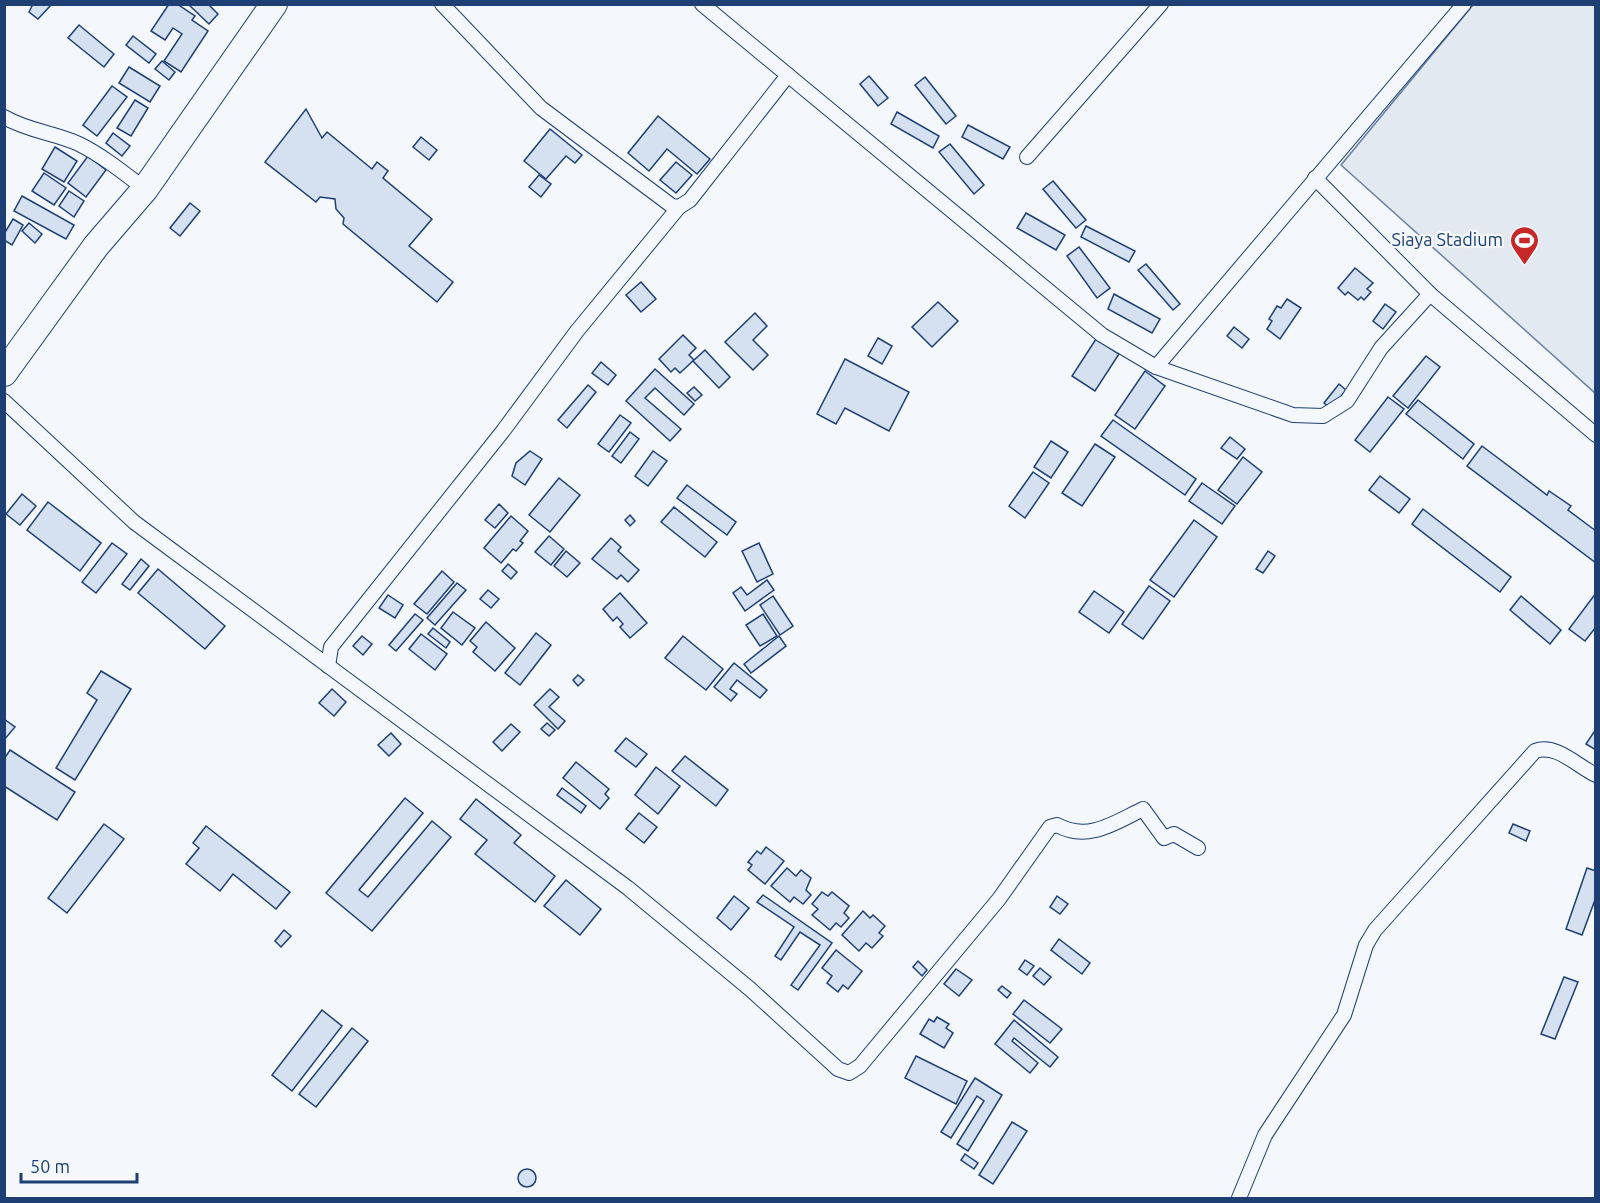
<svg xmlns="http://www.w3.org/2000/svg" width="1600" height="1203" viewBox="0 0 1600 1203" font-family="Ubuntu,sans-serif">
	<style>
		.green { fill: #e3e9f0; stroke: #687fa3; stroke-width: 1.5 }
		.building { fill: #d5e0f0; stroke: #1d3f73; stroke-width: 1.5 }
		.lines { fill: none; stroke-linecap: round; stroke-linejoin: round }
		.street-casing { stroke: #1d3f73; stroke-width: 16 }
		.highway-casing { stroke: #1d3f73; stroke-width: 28 }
		.street { stroke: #f4f7fb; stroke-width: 14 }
		.highway { stroke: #f4f7fb; stroke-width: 26 }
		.labels { text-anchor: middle; stroke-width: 4.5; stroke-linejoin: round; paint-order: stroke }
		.poi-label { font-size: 18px; fill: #1d3f73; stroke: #f4f7fb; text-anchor: end }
	</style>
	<rect width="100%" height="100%" fill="#f4f7fb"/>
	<!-- green -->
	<path class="green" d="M1473,5H1595V393L1341,165Z"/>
	<!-- building -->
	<g class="building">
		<path d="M33,4H52L38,19L29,12Z"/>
		<path d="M169,4H177L195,16L192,20L208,31L181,72L164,61L182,34L173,28L165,40L151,31Z"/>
		<path d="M188,4H208L218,14L209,24Z"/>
		<path d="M79,25L114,54L104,67L68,38Z"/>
		<path d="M133,36L156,54L149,63L126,45Z"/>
		<path d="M162,61L175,72L169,80L155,69Z"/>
		<path d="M129,67L160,86L150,102L119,83Z"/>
		<path d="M869,76L888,98L878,106L860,84Z"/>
		<path d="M925,77L956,116L946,124L915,85Z"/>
		<path d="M112,86L127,97L97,136L83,125Z"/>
		<path d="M135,100L148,108L131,136L117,128Z"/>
		<path d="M306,109L322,138L327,132L372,169L377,162L388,171L383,178L432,219L409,246L453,282L437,302L343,224L344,218L336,209L335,199L320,197L316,202L265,162Z"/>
		<path d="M897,112L939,136L933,148L891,124Z"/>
		<path d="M658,116L710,159L697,174L667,149L649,171L628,153Z"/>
		<path d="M968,125L1010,147L1003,159L962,137Z"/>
		<path d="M550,129L582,155L575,163L566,156L546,179L524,161Z"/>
		<path d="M113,133L130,146L122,156L106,143Z"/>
		<path d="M421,137L437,150L429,160L413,147Z"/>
		<path d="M950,144L984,185L974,194L939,152Z"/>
		<path d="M55,147L77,161L64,182L42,169Z"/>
		<path d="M88,156L106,170L86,197L68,183Z"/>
		<path d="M676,162L692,175L676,193L660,180Z"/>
		<path d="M44,173L66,188L54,205L32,191Z"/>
		<path d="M539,175L551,184L541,197L529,187Z"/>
		<path d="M1053,181L1086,220L1076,228L1043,189Z"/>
		<path d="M69,191L84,201L74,217L59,206Z"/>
		<path d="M22,196L74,225L66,239L14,211Z"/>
		<path d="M190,203L200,211L180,236L170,228Z"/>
		<path d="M1026,213L1065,235L1056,250L1017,228Z"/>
		<path d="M13,219L23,225L12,245L4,240V234Z"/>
		<path d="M29,223L42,234L35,243L22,231Z"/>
		<path d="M1086,226L1135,251L1129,262L1081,237Z"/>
		<path d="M1079,247L1110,288L1097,298L1067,256Z"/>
		<path d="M1146,264L1180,304L1173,310L1138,270Z"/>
		<path d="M1355,268L1373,283L1367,289L1371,292L1364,300L1361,297L1358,300L1348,292L1345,295L1338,288Z"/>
		<path d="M641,282L656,299L641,312L626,295Z"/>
		<path d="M1114,294L1160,319L1152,333L1108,309Z"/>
		<path d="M1287,299L1301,308L1280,339L1267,329L1272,321L1269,319L1277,306L1281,308Z"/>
		<path d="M938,302L958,321L932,347L912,327Z"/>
		<path d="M1385,304L1396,312L1383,329L1373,321Z"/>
		<path d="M755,313L767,326L753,340L768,355L753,370L725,342Z"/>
		<path d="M1234,327L1249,339L1242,348L1227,336Z"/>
		<path d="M683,335L696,348L689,355L694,360L680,373L675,368L671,372L659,359Z"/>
		<path d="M878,338L892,346L882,364L868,356Z"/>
		<path d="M1096,339L1119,354L1095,391L1072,376Z"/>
		<path d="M705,350L730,377L719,388L693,361Z"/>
		<path d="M1426,356L1440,367L1408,408L1393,396Z"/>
		<path d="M845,359L909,392L889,431L845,408L836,424L817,414Z"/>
		<path d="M601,362L616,375L608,385L592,373Z"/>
		<path d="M655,369L694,404L684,415L655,388L645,398L681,429L670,441L626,401Z"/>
		<path d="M1145,371L1165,386L1135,429L1115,415Z"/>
		<path d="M1339,384L1346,390L1331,409L1324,403Z"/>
		<path d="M588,385L596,392L567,428L558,420Z"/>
		<path d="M694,387L702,395L695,401L687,393Z"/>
		<path d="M1388,397L1404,409L1370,452L1355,440Z"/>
		<path d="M1418,400L1474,444L1463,459L1406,414Z"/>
		<path d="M620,415L631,423L609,452L598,444Z"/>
		<path d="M1113,420L1196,479L1185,495L1101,436Z"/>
		<path d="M630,432L639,439L621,463L612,456Z"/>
		<path d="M1230,437L1245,449L1237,459L1221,448Z"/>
		<path d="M1051,441L1068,452L1051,478L1034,467Z"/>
		<path d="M1095,444L1115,457L1082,506L1062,493Z"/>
		<path d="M1482,446L1547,495L1549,491L1571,506L1568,510L1596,531V563L1467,466Z"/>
		<path d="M530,451L542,459L525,485L512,476L516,463Z"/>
		<path d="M653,451L667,461L648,486L635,476Z"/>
		<path d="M1243,457L1262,472L1237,504L1218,490Z"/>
		<path d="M1033,472L1049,483L1025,518L1009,506Z"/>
		<path d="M1380,476L1410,499L1399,513L1369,490Z"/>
		<path d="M559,478L580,495L550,532L529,515Z"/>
		<path d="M1202,483L1235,506L1222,524L1189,501Z"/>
		<path d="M687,485L736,522L727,535L677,498Z"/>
		<path d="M22,494L36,506L20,525L6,514Z"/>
		<path d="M48,502L101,543L80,571L27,530Z"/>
		<path d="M499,504L508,513L495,528L485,520Z"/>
		<path d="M674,507L717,542L705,557L661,522Z"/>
		<path d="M1423,509L1511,577L1500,592L1412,524Z"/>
		<path d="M630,515L635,521L630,526L625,520Z"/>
		<path d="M511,516L528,531L520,541L523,543L516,551L513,549L501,563L484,548Z"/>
		<path d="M1194,520L1217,537L1174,597L1150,580Z"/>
		<path d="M549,536L564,549L551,565L535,552Z"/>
		<path d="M611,538L621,547L618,551L639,570L628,582L621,575L617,579L592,559Z"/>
		<path d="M112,543L127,554L96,593L82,582Z"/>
		<path d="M759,543L773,574L757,582L742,551Z"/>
		<path d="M566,551L580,563L567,577L554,566Z"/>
		<path d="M1268,551L1275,556L1263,573L1256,569Z"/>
		<path d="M141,559L149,566L130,590L122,584Z"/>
		<path d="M508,564L517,572L511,579L502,571Z"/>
		<path d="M158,569L225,626L205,649L138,593Z"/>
		<path d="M442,571L454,582L427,614L414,604Z"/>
		<path d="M767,580L774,590L745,611L733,593L741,587L747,595Z"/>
		<path d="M457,583L466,590L435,625L427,618Z"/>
		<path d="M1149,586L1170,601L1143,639L1122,624Z"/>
		<path d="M488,590L499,599L491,608L480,599Z"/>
		<path d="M1094,591L1124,612L1109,633L1079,612Z"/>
		<path d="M620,593L647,623L630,638L620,627L623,624L617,617L613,621L603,609Z"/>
		<path d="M1596,593V627L1585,641L1569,629Z"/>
		<path d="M388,595L403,605L395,618L379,608Z"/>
		<path d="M773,596L793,626L780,635L760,605Z"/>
		<path d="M1521,596L1561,630L1550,644L1510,610Z"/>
		<path d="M453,612L475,628L462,645L441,628Z"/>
		<path d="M415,614L423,620L396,651L389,645Z"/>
		<path d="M763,614L777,636L760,646L746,625Z"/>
		<path d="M486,622L515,648L495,671L473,652L477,647L470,641Z"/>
		<path d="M433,628L450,642L446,648L428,634Z"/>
		<path d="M536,633L551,645L520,685L505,673Z"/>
		<path d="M421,634L447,654L435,670L409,649Z"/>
		<path d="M362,636L372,644L363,655L353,646Z"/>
		<path d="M683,636L723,669L706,690L665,658Z"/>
		<path d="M779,636L786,646L751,673L744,664Z"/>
		<path d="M734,663L767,690L760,698L737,680L730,689L737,694L731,701L714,687Z"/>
		<path d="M101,671L131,689L75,780L56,768L97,700L87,693Z"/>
		<path d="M578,675L584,680L578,686L573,680Z"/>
		<path d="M332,689L346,702L334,716L319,703Z"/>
		<path d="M550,689L559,697L549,707L565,721L558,729L534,705Z"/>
		<path d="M4,719L15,727L4,740Z"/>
		<path d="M547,723L555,730L549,736L541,729Z"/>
		<path d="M511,724L520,732L502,751L493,742Z"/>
		<path d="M1596,729V750L1586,744Z"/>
		<path d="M391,733L401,744L389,756L378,745Z"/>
		<path d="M626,738L647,754L636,767L615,751Z"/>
		<path d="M10,750L75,792L57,820L4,786V759Z"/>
		<path d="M685,756L728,790L716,806L672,771Z"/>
		<path d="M576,762L609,789L605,794L609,798L600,809L563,778Z"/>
		<path d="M656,767L680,786L658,814L635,795Z"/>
		<path d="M562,788L586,806L581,813L557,795Z"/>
		<path d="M405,798L423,813L359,890L368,897L432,821L451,837L372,931L326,893Z"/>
		<path d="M476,799L521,835L514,843L555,876L535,902L475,854L487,840L460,819Z"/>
		<path d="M639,813L657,827L644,843L626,829Z"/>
		<path d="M104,824L124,839L67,913L48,898Z"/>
		<path d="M1513,824L1530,831L1526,841L1509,833Z"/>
		<path d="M206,826L290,892L276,909L233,874L220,891L186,864L199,848L193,843Z"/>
		<path d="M766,847L784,861L765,884L748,870L752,865L748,862L757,851L761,854Z"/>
		<path d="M787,868L796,876L801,870L811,878L806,890L811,895L803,904L794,897L790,902L771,886Z"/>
		<path d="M1587,868L1596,871V897L1582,935L1566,929Z"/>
		<path d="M566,880L601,909L580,935L544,906Z"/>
		<path d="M822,892L828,896L832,892L849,906L844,913L849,918L841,927L836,923L830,930L812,915L818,909L812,904Z"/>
		<path d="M763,895L832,943L798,990L791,985L820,945L800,932L781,960L775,956L794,927L757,902Z"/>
		<path d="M734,896L749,908L731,930L717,918Z"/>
		<path d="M1057,896L1068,904L1060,914L1050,907Z"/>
		<path d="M863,911L870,918L873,915L885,926L879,933L883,936L872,948L866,943L859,951L842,935Z"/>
		<path d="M284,930L291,936L281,947L275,941Z"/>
		<path d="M1059,939L1090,963L1082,974L1051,950Z"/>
		<path d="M836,950L862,971L848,989L843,985L838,992L827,983L832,976L822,968Z"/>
		<path d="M1025,960L1034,966L1027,975L1019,969Z"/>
		<path d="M918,961L927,970L922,976L913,967Z"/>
		<path d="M1040,968L1051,977L1044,985L1033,976Z"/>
		<path d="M956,969L972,980L959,996L944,984Z"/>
		<path d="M1564,977L1578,982L1555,1039L1541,1034Z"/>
		<path d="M1002,986L1011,993L1007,998L998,990Z"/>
		<path d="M1024,1000L1062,1029L1050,1043L1013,1014Z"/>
		<path d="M322,1010L342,1026L292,1091L272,1075Z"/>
		<path d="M937,1017L949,1024L946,1028L953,1033L944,1048L920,1034L929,1019L934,1022Z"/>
		<path d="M1014,1020L1058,1057L1050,1067L1014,1038L1012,1041L1038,1063L1030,1073L995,1044Z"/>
		<path d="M352,1028L368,1041L316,1107L299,1094Z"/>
		<path d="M916,1056L967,1081L956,1104L905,1078Z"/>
		<path d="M975,1078L1002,1095L968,1151L957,1144L984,1101L977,1096L951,1138L941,1132Z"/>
		<path d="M1012,1122L1027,1131L993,1184L979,1175Z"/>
		<path d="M965,1154L978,1163L974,1169L961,1160Z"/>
		<circle cx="527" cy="1178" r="9"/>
	</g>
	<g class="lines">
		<defs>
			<g id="street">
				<path d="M442,4L541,108L672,206L679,207L690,200L788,75"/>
				<path d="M702,4L1102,335L1156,367L1464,4"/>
				<path d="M4,117C28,131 55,133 79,144C103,156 124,173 145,189"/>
				<path d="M1027,157L1161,4"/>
				<path d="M1315,178L1430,294L1596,435"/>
				<path d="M1156,367L1293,415L1323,416L1347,401L1381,348L1430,294"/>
				<path d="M4,401L134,522L628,888L750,989L838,1069L849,1073L860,1066L999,899L1050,827L1057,825C1088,842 1114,823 1143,809L1164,838L1174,834L1198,848"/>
				<path d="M328,666L331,647L503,431L577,331L679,207"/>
				<path d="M1239,1198L1265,1135L1344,1015L1366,945L1375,930L1535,751C1556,743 1577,766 1596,775"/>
			</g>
			<path id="highway" d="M4,373L96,246L145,189L274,4"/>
		</defs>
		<!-- street casing -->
		<use href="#street" class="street-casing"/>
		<!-- highway casing -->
		<use href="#highway" class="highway-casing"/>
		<!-- street -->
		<use href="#street" class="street"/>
		<!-- highway -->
		<use href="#highway" class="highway"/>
	</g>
	<!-- icons -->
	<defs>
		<symbol id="stadium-pin" viewBox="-11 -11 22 30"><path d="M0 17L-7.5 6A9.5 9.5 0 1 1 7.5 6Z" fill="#c62828" stroke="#f4f7fb"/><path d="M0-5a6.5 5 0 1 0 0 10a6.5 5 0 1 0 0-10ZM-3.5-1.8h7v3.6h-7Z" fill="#fff"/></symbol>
	</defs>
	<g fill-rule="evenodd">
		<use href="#stadium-pin" x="1508" y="224" width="33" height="45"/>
	</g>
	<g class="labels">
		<!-- poi labels -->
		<g class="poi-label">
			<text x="1503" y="246">Siaya Stadium</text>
		</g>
	</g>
	<!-- border -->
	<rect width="1600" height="1203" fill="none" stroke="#1d3f73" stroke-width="12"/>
	<!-- scale -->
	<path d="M21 1173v9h116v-9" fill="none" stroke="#1d3f73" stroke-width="3"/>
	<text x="30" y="1173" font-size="18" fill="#1d3f73" stroke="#f4f7fb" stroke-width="4.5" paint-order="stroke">50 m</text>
</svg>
